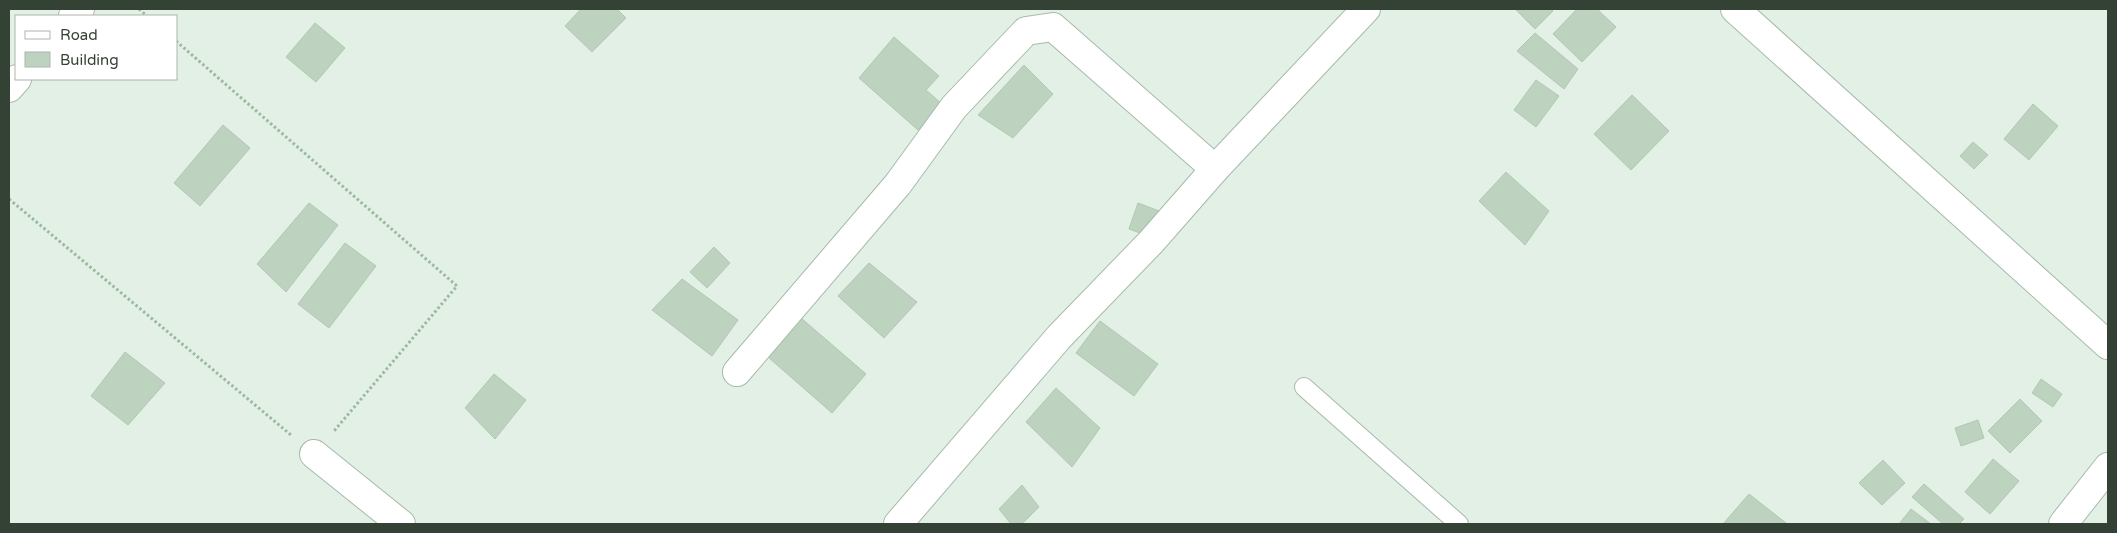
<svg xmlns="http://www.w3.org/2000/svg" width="2117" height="533" viewBox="0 0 2117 533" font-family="'Varela Round',sans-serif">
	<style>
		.building { fill: #bdd3bf; stroke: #aecab0 }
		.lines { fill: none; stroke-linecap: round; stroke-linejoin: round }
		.service-casing { stroke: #a7baaa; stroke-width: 20 }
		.minor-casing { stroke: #a7baaa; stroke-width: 30 }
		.path { stroke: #99bb9d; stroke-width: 3; stroke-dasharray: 2.5 2.5; stroke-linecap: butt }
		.service { stroke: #fff; stroke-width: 18 }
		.minor { stroke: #fff; stroke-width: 28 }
	</style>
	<rect width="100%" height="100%" fill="#e3f0e5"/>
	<!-- building -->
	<g class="building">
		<path d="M581,9H617L626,18L592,52L565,26Z"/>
		<path d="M1515,9H1551L1553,11L1535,29Z"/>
		<path d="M1577,9H1597L1616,27L1582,62L1553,34Z"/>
		<path d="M315,23L345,48L316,82L286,57Z"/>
		<path d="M1535,33L1578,69L1564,89L1517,51Z"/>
		<path d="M894,37L939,76L926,90L942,104L918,130L859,78Z"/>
		<path d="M1024,65L1053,94L1013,138L978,115Z"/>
		<path d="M1536,80L1559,96L1536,127L1514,110Z"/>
		<path d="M1632,95L1669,131L1631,170L1594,134Z"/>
		<path d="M2033,104L2058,126L2029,160L2004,139Z"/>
		<path d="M223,125L250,148L200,206L174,183Z"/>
		<path d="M1973,142L1988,155L1974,169L1960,156Z"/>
		<path d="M1506,172L1549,211L1525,245L1479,201Z"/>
		<path d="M309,203L338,225L286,292L257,264Z"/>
		<path d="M1138,203L1159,211L1151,237L1129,229Z"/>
		<path d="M345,243L376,266L329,328L298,304Z"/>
		<path d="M714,247L730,263L707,288L690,272Z"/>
		<path d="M869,263L917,302L884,338L838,296Z"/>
		<path d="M682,279L738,320L712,356L652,310Z"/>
		<path d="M801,318L866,374L832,413L768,357Z"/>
		<path d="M1100,321L1158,364L1134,396L1076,353Z"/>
		<path d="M125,352L165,383L128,425L91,396Z"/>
		<path d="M494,374L526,400L495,439L465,408Z"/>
		<path d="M2041,379L2062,394L2053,407L2032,393Z"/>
		<path d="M1056,388L1100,428L1072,467L1026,422Z"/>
		<path d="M2020,399L2042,421L2010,453L1988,431Z"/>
		<path d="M1978,420L1984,438L1961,446L1955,428Z"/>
		<path d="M1993,459L2019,481L1990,514L1965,492Z"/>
		<path d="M1883,460L1905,483L1882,505L1859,483Z"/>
		<path d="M1924,484L1964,519L1959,524H1943L1912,497Z"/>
		<path d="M1022,485L1039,507L1022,524H1011L999,509Z"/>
		<path d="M1749,494L1786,523L1785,524H1723Z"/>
		<path d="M1911,509L1931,524H1899Z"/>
	</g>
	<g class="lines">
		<defs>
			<path id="service" d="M1304,387L1459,524"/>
			<g id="minor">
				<path d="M1735,9L2108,345"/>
				<path d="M73,16L80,9"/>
				<path d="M9,88L17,79"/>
				<path d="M737,372L898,184L954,107L1026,31L1053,27L1215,169"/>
				<path d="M314,454L401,524"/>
				<path d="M898,524L1059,337L1151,242L1215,169L1366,9"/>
				<path d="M2063,524L2108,467"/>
			</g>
		</defs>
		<!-- service casing -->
		<use href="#service" class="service-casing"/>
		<!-- minor casing -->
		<use href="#minor" class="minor-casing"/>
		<!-- path -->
		<g class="path">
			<path d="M139,9L147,16"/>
			<path d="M176,41L457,286L334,431"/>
			<path d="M9,199L291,435"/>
		</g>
		<!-- service -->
		<use href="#service" class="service"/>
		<!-- minor -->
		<use href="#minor" class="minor"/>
	</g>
	<!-- border -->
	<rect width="2117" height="533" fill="none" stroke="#344135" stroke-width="20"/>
	<!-- legend -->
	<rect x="15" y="15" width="162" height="65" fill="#ffffff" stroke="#aeb3ae"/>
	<rect x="25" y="31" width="25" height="8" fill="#ffffff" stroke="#aeb3ae"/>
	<text x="60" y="40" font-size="15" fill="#344135">Road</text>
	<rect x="25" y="52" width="25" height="15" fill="#bdd3bf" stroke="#aeb3ae"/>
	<text x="60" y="65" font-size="15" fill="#344135">Building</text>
</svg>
